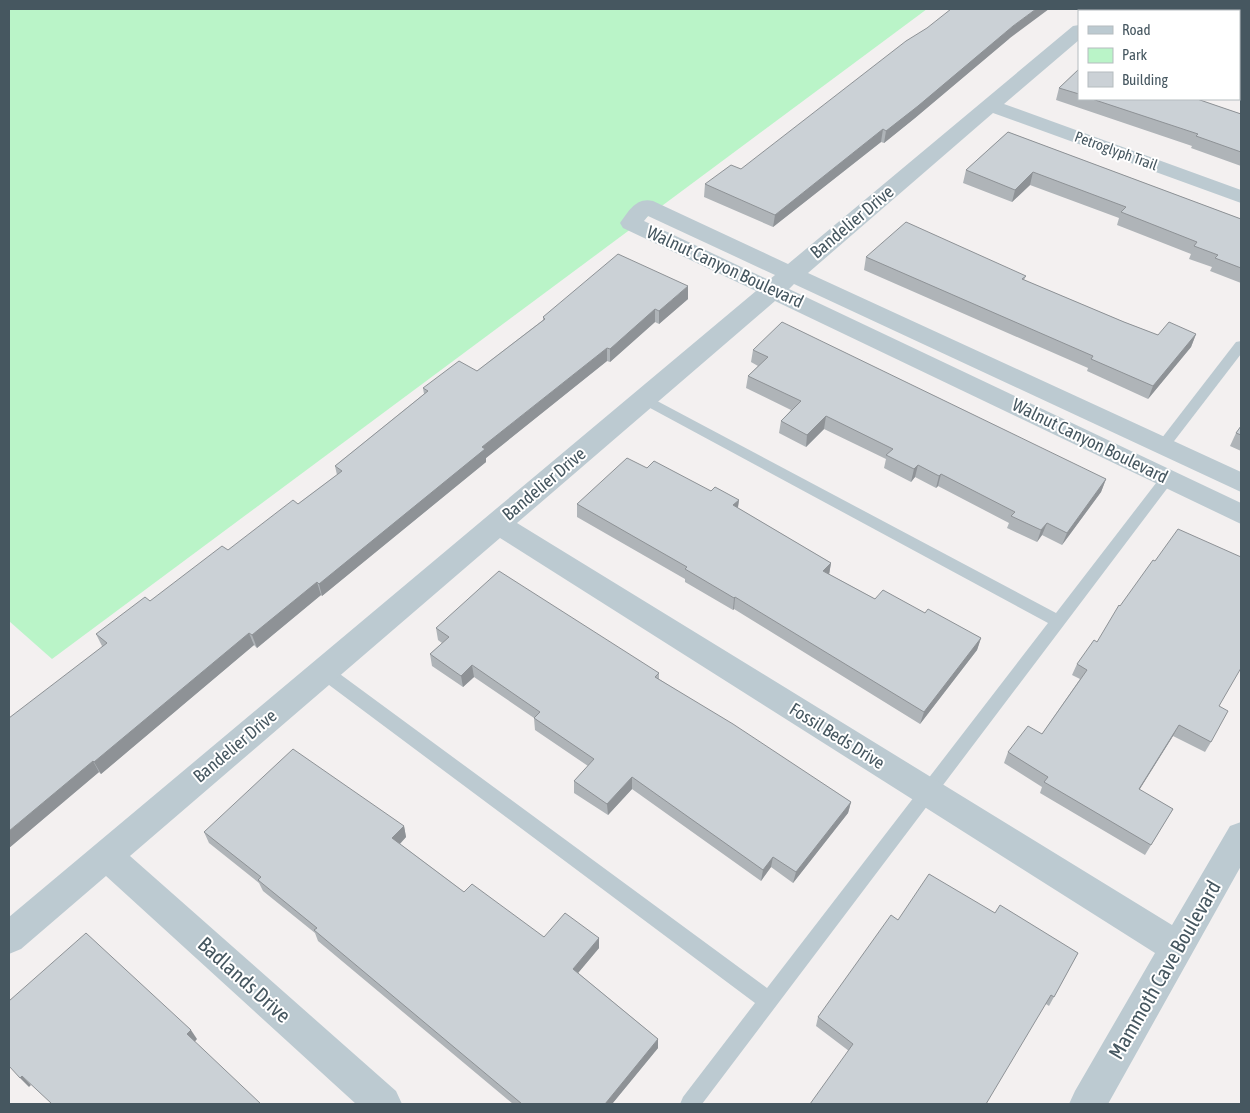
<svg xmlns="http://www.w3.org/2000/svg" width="1250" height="1113" viewBox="0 0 1250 1113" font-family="'Asap Condensed',sans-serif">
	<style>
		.green { fill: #baf4c8 }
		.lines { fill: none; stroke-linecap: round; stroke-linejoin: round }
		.service { fill: #bccad1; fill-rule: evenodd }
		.minor { fill: #bccad1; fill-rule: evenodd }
		.wall { fill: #afb4b8 }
		.shaded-wall { fill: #8e9296 }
		.building { fill: #cbd1d6; stroke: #8e9296 }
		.labels { text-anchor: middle; stroke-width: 4; stroke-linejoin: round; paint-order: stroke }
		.far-street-label { font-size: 15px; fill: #465760; stroke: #fff }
		.street-label { font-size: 18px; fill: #465760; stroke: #fff }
		.near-street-label { font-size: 21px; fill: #465760; stroke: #fff }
	</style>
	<rect width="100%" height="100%" fill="#f3f0f0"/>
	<!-- green -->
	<path class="green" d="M9,9H927L52,659L9,621Z"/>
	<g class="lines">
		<!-- service -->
		<g class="service">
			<path d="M1241,341V354L1168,449H1158L1156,446L1158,443L1236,342Z"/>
			<path d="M644,394L1056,613L1163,474H1173L1175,478L702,1104H680L683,1097L755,1003L317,676L315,671L317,666L323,664L329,666L767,988L1048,623L639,402L637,399Z"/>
		</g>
		<!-- minor -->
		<g class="minor">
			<path d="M1093,9H1112L1110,11H1091Z"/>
			<path d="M1079,25V40L1004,104L1241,190V203L993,113L808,273L1241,472V492L794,284L789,289L1241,503V524L775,301L517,523L1172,925L1230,826L1241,822V866L1108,1104H1069L1075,1091L1155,953L500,538L130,856L396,1091L402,1104H356L106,876L21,949L9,954V917L756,291L623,228L620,223C629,211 636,197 653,201L788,264L1073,26ZM648,216L775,275L769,280L644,221Z"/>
		</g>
	</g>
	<!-- wall -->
	<g class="wall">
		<path d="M1241,9V60L1239,59V11Z"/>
		<path d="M1010,38L915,118L884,143L881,142L773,227L704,197L705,184L741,169Z"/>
		<path d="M1079,69V99H1197L1241,114V166L1191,148L1192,146L1056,100L1059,88Z"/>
		<path d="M1008,132L1241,219V283L1210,271L1212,267L1189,259L1191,254L1117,225L1119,218L1030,185L1012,202L963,183L966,170Z"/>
		<path d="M866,257L1026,276L1024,280L1124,322L1158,335L1196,334L1191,347L1148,399L1087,371L1088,368L864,270Z"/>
		<path d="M688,299L659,324L655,322L610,362L607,361L486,458V462L322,596L321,595L257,648L254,645L101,774L99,772L9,848L102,646L96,634L150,601L298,504L337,475L335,466L424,394L423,388L477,371L543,320V317Z"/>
		<path d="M753,350L1106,479L1101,492L1062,545L1042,535L1037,542L1007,528L1009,523L938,486L936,488L915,477L911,482L884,468L886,459L824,429L806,447L779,433L781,421L791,410L746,388L748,376L758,366L751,362Z"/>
		<path d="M1241,426V451L1230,446L1236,433Z"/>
		<path d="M647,468L711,491L739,500L738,508L831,563L829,574L875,599L925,613L981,638L977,650L920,724L734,609L733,610L685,582V579L577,517V504Z"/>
		<path d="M436,628L659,673V679L851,802L848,813L793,883L771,867L761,881L632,789L608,815L574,793V781L588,766L535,730L534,718L474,677L463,687L432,666L430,654L442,643L438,640Z"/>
		<path d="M1077,664L1219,706L1211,742L1205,752L1173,736L1139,790L1173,809L1145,855L1040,793L1042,787L1004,763L1008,752L1042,734L1080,679L1072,675Z"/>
		<path d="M404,826L406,837L400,844L464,892L544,937L599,938V948L578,973L658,1039V1048L612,1104H513L318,941L315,933L263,891L259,883L209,843L204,832Z"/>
		<path d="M995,913L1078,953L1049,1006L1046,1004L849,1051L816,1026L818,1017L898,920Z"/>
	</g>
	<!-- shaded-wall -->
	<g class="shaded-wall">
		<path d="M1036,9H1049L1010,38L915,118L884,143L886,131L1013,26Z"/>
		<path d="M883,129L881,142L773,227L775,215Z"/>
		<path d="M1033,172L1030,185L1012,202L1015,190Z"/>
		<path d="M688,286V299L659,324V311Z"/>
		<path d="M655,309V322L610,362V349Z"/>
		<path d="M1196,334L1191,347L1148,399L1153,386Z"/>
		<path d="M607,348V361L486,458V462L322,596L319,584L482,447Z"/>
		<path d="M826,416L824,429L806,447L807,435Z"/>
		<path d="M918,465L915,477L911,482L914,469Z"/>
		<path d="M941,474L938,486L936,488L939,476Z"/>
		<path d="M1106,479L1101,492L1062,545L1067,533Z"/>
		<path d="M739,500L737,512L733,505Z"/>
		<path d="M1047,523L1042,535L1037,542L1041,530Z"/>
		<path d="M831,563L829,575L823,571Z"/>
		<path d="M317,582L321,595L257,648L252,635Z"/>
		<path d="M735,597L734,609L733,610L734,598Z"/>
		<path d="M249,633L254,645L101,774L94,762Z"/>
		<path d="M981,638L977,650L920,724L924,712Z"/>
		<path d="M472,665L474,677L463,687L461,676Z"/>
		<path d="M1179,725L1173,736L1133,800L1139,789Z"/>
		<path d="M93,761L99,772L9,848V831Z"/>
		<path d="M632,777V789L608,815L607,804Z"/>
		<path d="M851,802L848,813L793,883L796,872Z"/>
		<path d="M404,826L406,837L395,849L392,838Z"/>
		<path d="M773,857L771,867L761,881L763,870Z"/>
		<path d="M599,938V948L573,979V969Z"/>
		<path d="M191,1030L197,1039L193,1044L187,1034Z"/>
		<path d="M658,1039V1048L612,1104H605Z"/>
		<path d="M22,1076L31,1085L29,1087L20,1078Z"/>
	</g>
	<!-- building -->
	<g class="building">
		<path d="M951,9H1036L1013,26L918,106L886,131L883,129L775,215L705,184L731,165L741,169L906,41L927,28Z"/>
		<path d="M1149,9H1241V47L1239,46V11H1147Z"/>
		<path d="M1079,69V94L1059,88Z"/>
		<path d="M1092,99H1197L1241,114V152L1196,136L1198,134Z"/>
		<path d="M1008,132L1241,219V268L1215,258L1218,255L1194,246L1197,242L1121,212L1126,207L1033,172L1015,190L966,170Z"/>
		<path d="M906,222L1026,276L1022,279L1124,322L1158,335L1169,322L1196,334L1153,386L1091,359L1093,356L866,257Z"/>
		<path d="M618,254L688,286L659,311L655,309L610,349L607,348L482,447L485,449L319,584L317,582L252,635L249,633L94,762L93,761L9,831V718L107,643L96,634L145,597L150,601L222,546L228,550L293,500L298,504L342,471L335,466L428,391L423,388L459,361L477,371L545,319L543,317Z"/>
		<path d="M782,322L1106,479L1067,533L1047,523L1041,530L1011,516L1015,512L941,474L939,476L918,465L914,469L886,455L893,449L826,416L807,435L781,421L801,401L748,376L768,357L753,350Z"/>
		<path d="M1241,426V435L1236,433Z"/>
		<path d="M627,458L647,468L654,461L711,491L715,487L739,500L733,505L831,563L823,571L875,599L883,590L925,613L928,609L981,638L924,712L735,597L734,598L685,569L687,567L577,504Z"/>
		<path d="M1178,529L1241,557V668L1219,706L1228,711L1211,742L1179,725L1139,789L1173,809L1151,845L1044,782L1048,777L1008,752L1028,726L1042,734L1087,670L1077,664L1094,640L1097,642L1119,605L1120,606L1153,560L1155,561Z"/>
		<path d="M499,571L659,673L655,677L733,724L851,802L796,872L773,857L763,870L632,777L607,804L574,781L594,759L534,718L540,712L472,665L461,676L430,654L449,637L436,628Z"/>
		<path d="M293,749L404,826L392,838L464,892L472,884L544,937L565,913L599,938L573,969L658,1039L605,1104H522L314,930L317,928L258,880L261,877L204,832Z"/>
		<path d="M929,874L995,913L1000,905L1078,953L1054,997L1051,995L986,1104H810L853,1044L818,1017L891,915L898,920Z"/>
		<path d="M86,933L191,1030L187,1034L261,1104H52L22,1076L20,1078L9,1066V1026L10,1025L9,1024V1001Z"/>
	</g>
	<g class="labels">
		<!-- far-street labels -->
		<g class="far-street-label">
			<text transform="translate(1116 151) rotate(20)" y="5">Petroglyph Trail</text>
		</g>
		<!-- street labels -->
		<g class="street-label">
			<text transform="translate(852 222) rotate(-40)" y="6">Bandelier Drive</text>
			<text transform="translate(725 267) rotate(25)" y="6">Walnut Canyon Boulevard</text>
			<text transform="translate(1090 441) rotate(26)" y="6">Walnut Canyon Boulevard</text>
			<text transform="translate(544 484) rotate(-40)" y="6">Bandelier Drive</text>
			<text transform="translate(837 736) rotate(32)" y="6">Fossil Beds Drive</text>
			<text transform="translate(235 746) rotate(-40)" y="6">Bandelier Drive</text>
		</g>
		<!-- near-street labels -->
		<g class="near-street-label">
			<text transform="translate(1165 970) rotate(-60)" y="7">Mammoth Cave Boulevard</text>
			<text transform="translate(244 980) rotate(42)" y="7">Badlands Drive</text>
		</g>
	</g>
	<!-- border -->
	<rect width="1250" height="1113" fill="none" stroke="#465760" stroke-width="20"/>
	<!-- legend -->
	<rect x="1078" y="10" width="162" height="90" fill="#ffffff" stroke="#b5bcbf"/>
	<rect x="1088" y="26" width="25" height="8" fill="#bccad1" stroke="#b5bcbf"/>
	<text x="1122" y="35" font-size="15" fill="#465760">Road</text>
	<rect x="1088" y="48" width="25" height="15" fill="#baf4c8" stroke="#b5bcbf"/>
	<text x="1122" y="60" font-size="15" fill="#465760">Park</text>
	<rect x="1088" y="72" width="25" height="15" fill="#cbd1d6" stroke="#b5bcbf"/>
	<text x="1122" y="85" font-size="15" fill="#465760">Building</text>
</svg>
